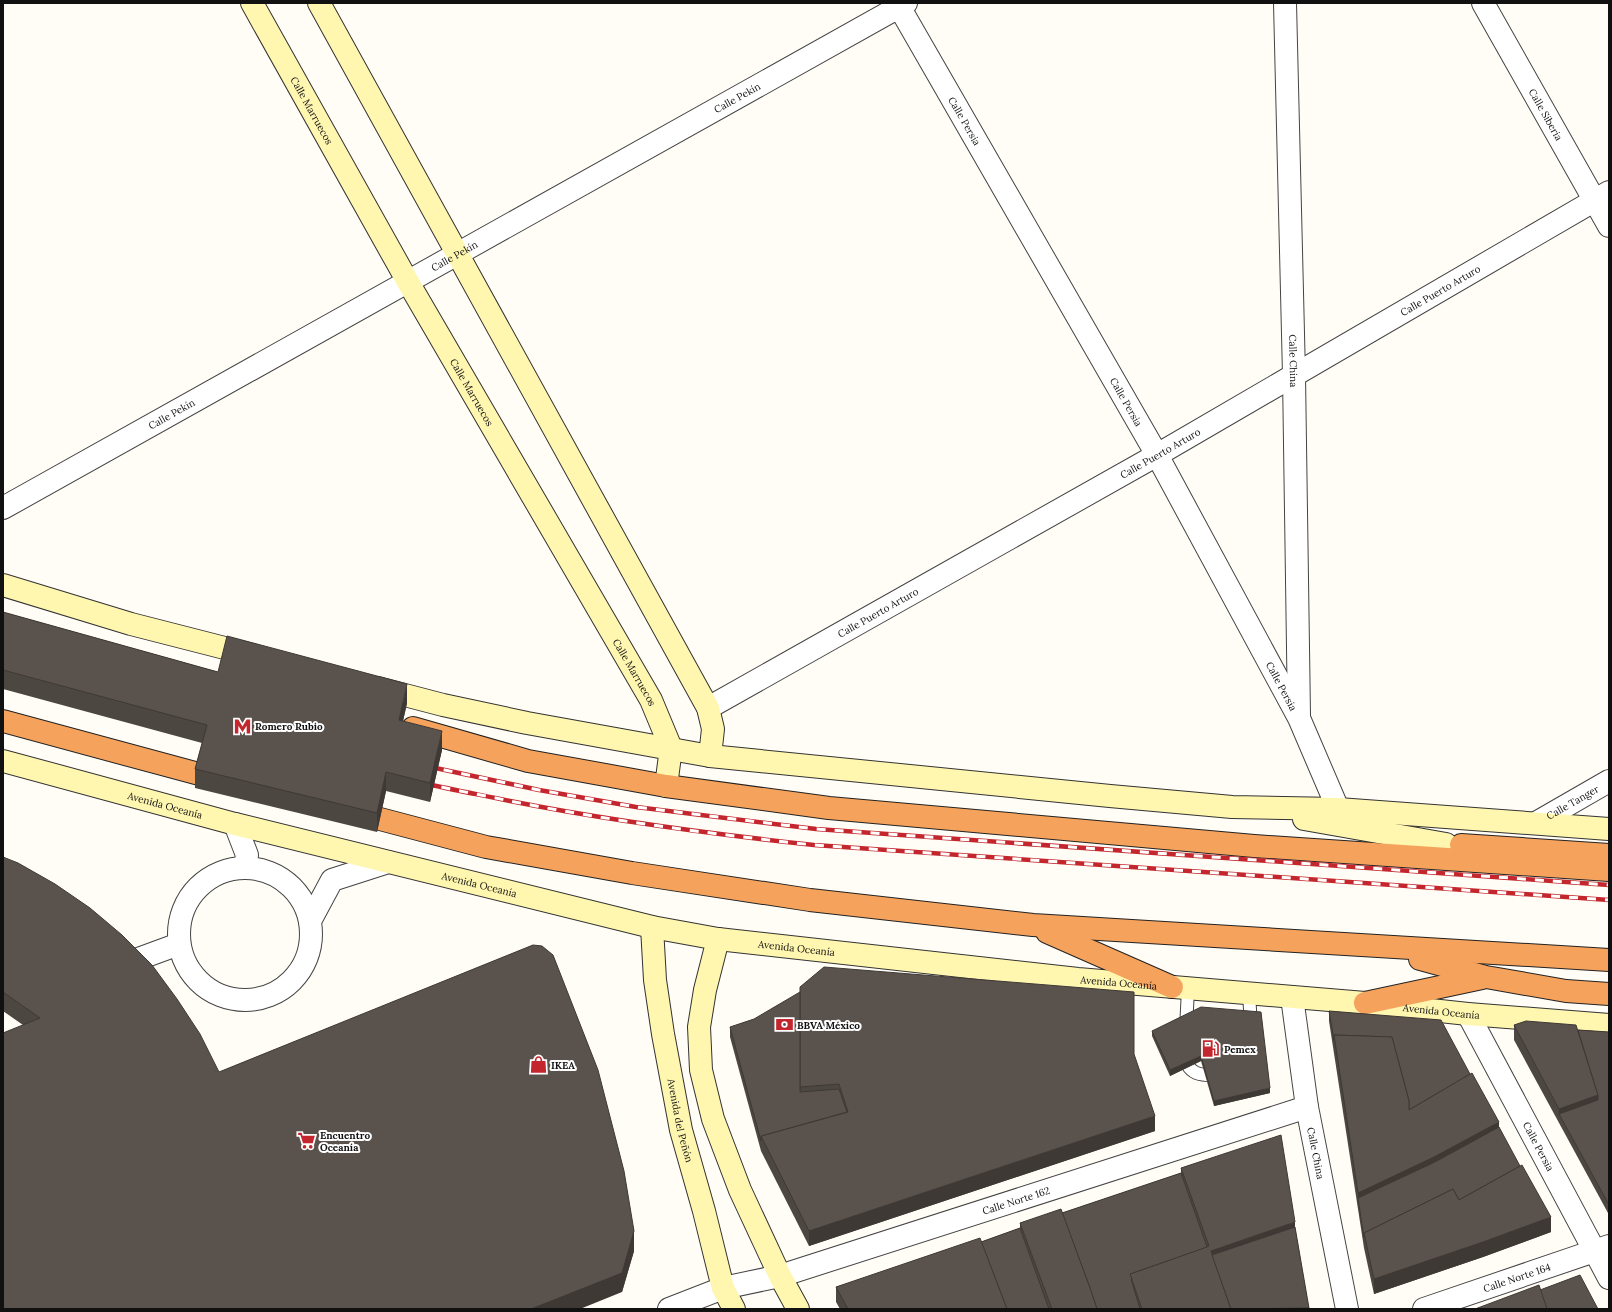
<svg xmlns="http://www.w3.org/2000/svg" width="1612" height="1312" viewBox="0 0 1612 1312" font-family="Lora,serif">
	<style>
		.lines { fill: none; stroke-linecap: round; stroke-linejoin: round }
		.lane-casing { stroke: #444; stroke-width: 14 }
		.street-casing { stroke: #444; stroke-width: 24 }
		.secondary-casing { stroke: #333; stroke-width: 24 }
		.highway-casing { stroke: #222; stroke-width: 24 }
		.lane { stroke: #fff; stroke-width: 12 }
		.street { stroke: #fff; stroke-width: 22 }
		.secondary { stroke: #fff6b0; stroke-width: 22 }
		.highway { stroke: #f5a25d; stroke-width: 22 }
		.rail-casing { stroke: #c4262e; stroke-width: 4.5 }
		.rail { stroke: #fff; stroke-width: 3; stroke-dasharray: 9; stroke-linecap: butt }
		.wall { fill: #4d4742 }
		.shaded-wall { fill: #3f3936 }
		.building { fill: #5a524d; stroke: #3f3936 }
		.labels { text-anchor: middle; stroke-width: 4; stroke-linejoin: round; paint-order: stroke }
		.street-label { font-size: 10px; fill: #111; stroke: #fff }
		.poi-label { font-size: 10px; font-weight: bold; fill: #111; stroke: #fff; text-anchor: start }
	</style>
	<rect width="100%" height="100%" fill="#fffdf5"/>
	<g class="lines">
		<defs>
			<g id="lane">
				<path d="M1249,993L1251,1026"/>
				<path d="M1186,1029L1188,989"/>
				<path d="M1184,1052C1186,1076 1202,1076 1221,1075"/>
			</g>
			<g id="street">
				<path id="s1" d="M897,3L1157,455L1299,718L1338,809"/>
				<path id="s2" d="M1285,3L1294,375L1299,716"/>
				<path id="s3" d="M1483,3L1609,226"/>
				<path id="s4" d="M3,508L906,3"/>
				<path id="s5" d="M708,708L1157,455L1609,192"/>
				<path id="s6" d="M1536,823L1609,781"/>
				<path d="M235,824L247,855L245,868"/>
				<circle cx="245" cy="934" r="66"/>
				<path d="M310,921L332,880L388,862"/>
				<path d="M130,962L179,944"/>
				<path id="s7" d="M1292,997L1307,1107L1347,1309"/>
				<path id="s8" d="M1468,1014L1609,1278"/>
				<path id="s9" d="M669,1309L723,1288L780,1276L1307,1107"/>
				<path id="s10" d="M1424,1309L1609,1246"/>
			</g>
			<g id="secondary">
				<path id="s11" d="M252,3L408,282L651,700L671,748L666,786"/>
				<path d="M319,3L708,708L713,729L710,756"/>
				<path d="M3,585L131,624L252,655"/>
				<path d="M378,688L443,705L527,723L710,756L1110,796L1232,807L1338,809L1609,829"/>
				<path id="s12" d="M3,761L235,824L652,927L718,939L1078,979L1365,1003L1468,1014L1609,1025"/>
				<path d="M1304,819L1446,844"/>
				<path id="s13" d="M652,927L655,980L663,1034L681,1130L704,1211L723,1288L734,1309"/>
				<path d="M718,939L705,990L699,1027L701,1070L713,1119L740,1190L780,1276L798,1309"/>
			</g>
			<g id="highway">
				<path d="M3,721L199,774"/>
				<path d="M413,728L528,761L666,786L829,808L1254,846L1609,870"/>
				<path d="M380,819L486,847L632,873L810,900L1033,925L1609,960"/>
				<path d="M1461,845L1609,855"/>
				<path d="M1047,932L1172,987"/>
				<path d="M1420,959L1486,977L1566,991L1609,994"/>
				<path d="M1365,1003L1482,978"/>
			</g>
		</defs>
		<!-- lane casing -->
		<use href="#lane" class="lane-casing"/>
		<!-- street casing -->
		<use href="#street" class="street-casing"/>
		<!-- secondary casing -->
		<use href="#secondary" class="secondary-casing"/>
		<!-- highway casing -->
		<use href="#highway" class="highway-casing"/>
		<!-- lane -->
		<use href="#lane" class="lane"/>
		<!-- street -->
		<use href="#street" class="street"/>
		<!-- secondary -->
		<use href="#secondary" class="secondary"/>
		<!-- highway -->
		<use href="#highway" class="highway"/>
		<defs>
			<g id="rail">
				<path d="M426,766L539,790L636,807L816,829L1609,885"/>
				<path d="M424,783C452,790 482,795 510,801C611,821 712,834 814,845L1609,900"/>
			</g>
		</defs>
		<!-- rail casing -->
		<use href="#rail" class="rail-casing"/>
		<!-- rail -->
		<use href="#rail" class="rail"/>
	</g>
	<!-- wall -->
	<g class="wall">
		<path d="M3,612L218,672L407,703L403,721L442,750L430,802L386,791L377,832L195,788V769L202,743L3,689Z"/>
		<path d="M3,857L219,1072L634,1251L622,1292L23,1025L3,1011Z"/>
		<path d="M1329,1011L1499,1127L1551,1232L1483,1257L1374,1294L1364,1248L1329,1021Z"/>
		<path d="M1514,1025L1609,1032V1212L1608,1213L1514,1040Z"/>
		<path d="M730,1027L1134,1055L1155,1131L809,1246L761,1151L730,1037Z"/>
		<path d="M1152,1031L1270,1093L1214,1106L1201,1061L1170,1076L1152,1036Z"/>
		<path d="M1181,1168L1295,1227L1309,1309H840L836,1302V1287L981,1242L1020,1228V1223L1062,1213L1181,1173Z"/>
	</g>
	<!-- shaded-wall -->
	<g class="shaded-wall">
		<path d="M407,684V703L399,739V720Z"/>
		<path d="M442,731V750L430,802V783Z"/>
		<path d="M386,772V791L377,832V813Z"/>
		<path d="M1201,1056V1061L1170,1076V1070Z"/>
		<path d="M1270,1088V1093L1214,1106V1101Z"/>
		<path d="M1598,1095V1110L1559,1114V1109Z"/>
		<path d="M1155,1116V1131L809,1246V1231Z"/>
		<path d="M1499,1122V1137L1358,1198V1193Z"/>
		<path d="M1609,1202V1212L1608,1213V1203Z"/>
		<path d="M1551,1217V1232L1483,1257L1374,1294V1279Z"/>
		<path d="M1295,1222V1237L1214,1265L1211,1251Z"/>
		<path d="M634,1231V1251L622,1292L580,1309H531Z"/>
	</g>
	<!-- building -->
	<g class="building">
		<path d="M3,612L218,672L227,636L407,684L399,720L442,731L430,783L386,772L377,813L195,769L207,725L3,670Z"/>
		<path d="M3,857L18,863L55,884L90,908L122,935L152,965L177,999L200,1034L219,1072L533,945L542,946L553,955L598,1070L624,1171L634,1231L622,1273L531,1309H3V1033L40,1018L3,992Z"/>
		<path d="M824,967L1134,992V1054L1155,1116L809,1231L761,1136L848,1112L839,1084L800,1087V987Z"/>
		<path d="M800,992V1092L839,1089L847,1112L761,1136V1141L730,1027L754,1019Z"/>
		<path d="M1201,1007L1261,1012L1270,1088L1214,1101L1201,1056L1170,1070L1152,1031Z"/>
		<path d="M1329,1011L1441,1020L1470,1074L1409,1110V1101L1392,1037L1334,1035V1040Z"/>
		<path d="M1526,1021L1576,1025L1598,1095L1559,1109L1514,1025Z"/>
		<path d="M1578,1030L1609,1032V1202L1608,1203L1559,1114L1598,1100V1095Z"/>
		<path d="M1334,1035L1392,1037L1409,1101V1110L1472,1073L1499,1122L1434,1157L1358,1193Z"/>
		<path d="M1499,1127L1520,1166L1459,1200L1453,1189L1364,1233V1238L1358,1198L1435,1162Z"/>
		<path d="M1281,1135L1295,1222L1211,1251L1231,1309H1142L1130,1274L1209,1246L1181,1168Z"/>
		<path d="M1522,1165L1551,1217L1483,1242L1374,1279L1364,1233L1453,1189L1459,1200Z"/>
		<path d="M1181,1173L1207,1247L1130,1274L1132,1279H1131L1140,1309H1097L1090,1288L1062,1213Z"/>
		<path d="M1061,1209L1090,1288L1097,1309H1052L1020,1223Z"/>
		<path d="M1295,1227L1309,1308L1231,1309L1212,1255Z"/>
		<path d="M1020,1228L1049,1309H1007L981,1242Z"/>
		<path d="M980,1238L1007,1309H848L836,1287Z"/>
		<path d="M1580,1275L1598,1309H1547L1540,1290Z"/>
		<path d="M1539,1285L1547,1309H1475Z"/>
	</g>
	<!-- icons -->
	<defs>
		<symbol id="metro-bare" viewBox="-9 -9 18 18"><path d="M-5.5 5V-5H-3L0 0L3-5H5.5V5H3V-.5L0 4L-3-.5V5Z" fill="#c4262e" stroke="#fff" stroke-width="2.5" paint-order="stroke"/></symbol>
		<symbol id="bank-bare" viewBox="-9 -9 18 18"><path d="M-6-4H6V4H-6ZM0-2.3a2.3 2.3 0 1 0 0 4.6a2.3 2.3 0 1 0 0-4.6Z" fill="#c4262e" stroke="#fff" stroke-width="2.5" paint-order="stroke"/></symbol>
		<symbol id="fuel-bare" viewBox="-9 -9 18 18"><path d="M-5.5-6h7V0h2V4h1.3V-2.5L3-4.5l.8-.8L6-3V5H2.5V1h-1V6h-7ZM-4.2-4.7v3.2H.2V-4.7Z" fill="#c4262e" stroke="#fff" stroke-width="2.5" paint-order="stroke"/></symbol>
		<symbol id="shop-bare" viewBox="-9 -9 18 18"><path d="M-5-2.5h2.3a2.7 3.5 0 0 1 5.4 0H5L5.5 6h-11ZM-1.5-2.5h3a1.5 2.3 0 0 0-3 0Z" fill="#c4262e" stroke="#fff" stroke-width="2.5" paint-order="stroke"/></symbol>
		<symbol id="supermarket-bare" viewBox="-9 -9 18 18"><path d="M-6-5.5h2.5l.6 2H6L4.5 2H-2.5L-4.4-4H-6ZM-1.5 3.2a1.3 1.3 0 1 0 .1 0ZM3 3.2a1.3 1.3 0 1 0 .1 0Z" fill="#c4262e" stroke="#fff" stroke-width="2.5" paint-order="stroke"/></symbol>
	</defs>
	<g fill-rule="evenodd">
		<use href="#metro-bare" x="230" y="714" width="25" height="25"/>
		<use href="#bank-bare" x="772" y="1012" width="25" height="25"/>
		<use href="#fuel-bare" x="1198" y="1036" width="25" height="25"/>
		<use href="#shop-bare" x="526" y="1052" width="25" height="25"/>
		<use href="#supermarket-bare" x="294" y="1128" width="25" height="25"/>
	</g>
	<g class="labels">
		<!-- street labels -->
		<g class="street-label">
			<text dy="4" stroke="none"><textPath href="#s4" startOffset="841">Calle Pekín</textPath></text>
			<text dy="4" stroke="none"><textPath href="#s11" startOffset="123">Calle Marruecos</textPath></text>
			<text dy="4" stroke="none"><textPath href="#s3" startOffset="128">Calle Siberia</textPath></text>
			<text dy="4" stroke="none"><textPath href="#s1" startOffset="136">Calle Persia</textPath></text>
			<text dy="4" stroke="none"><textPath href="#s4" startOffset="517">Calle Pekín</textPath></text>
			<text dy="4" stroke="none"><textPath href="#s5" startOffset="843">Calle Puerto Arturo</textPath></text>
			<text dy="4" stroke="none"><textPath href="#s2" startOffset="358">Calle China</textPath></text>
			<text dy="4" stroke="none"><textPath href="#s11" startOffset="447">Calle Marruecos</textPath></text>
			<text dy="4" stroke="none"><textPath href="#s1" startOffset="460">Calle Persia</textPath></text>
			<text dy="4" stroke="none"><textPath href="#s4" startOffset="193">Calle Pekín</textPath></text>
			<text dy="4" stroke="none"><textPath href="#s5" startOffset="519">Calle Puerto Arturo</textPath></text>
			<text dy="4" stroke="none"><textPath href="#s5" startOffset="195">Calle Puerto Arturo</textPath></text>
			<text dy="4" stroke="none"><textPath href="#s11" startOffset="771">Calle Marruecos</textPath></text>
			<text dy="4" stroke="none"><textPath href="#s1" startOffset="784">Calle Persia</textPath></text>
			<text dy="4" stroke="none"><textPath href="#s6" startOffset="42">Calle Tanger</textPath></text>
			<text dy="4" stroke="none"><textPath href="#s12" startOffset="168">Avenida Oceanía</textPath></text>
			<text dy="4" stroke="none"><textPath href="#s12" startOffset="492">Avenida Oceanía</textPath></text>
			<text dy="4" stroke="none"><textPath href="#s12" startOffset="816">Avenida Oceanía</textPath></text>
			<text dy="4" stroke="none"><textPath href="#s12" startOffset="1140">Avenida Oceanía</textPath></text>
			<text dy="4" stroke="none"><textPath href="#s12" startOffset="1464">Avenida Oceanía</textPath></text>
			<text dy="4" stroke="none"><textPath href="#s13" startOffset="196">Avenida del Peñón</textPath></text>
			<text dy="4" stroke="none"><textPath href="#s8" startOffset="150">Calle Persia</textPath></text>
			<text dy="4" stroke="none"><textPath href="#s7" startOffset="158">Calle China</textPath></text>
			<text dy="4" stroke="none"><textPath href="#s9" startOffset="364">Calle Norte 162</textPath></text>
			<text dy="4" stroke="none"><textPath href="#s10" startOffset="98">Calle Norte 164</textPath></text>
		</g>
		<!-- poi labels -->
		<g class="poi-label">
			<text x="255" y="730">Romero Rubio</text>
			<text x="797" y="1029">BBVA México</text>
			<text x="1224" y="1053">Pemex</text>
			<text x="551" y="1069">IKEA</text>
			<text x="320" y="1139">Encuentro<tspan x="320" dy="12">Oceanía</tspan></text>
		</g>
	</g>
	<!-- border -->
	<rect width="1612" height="1312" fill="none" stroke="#111111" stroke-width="8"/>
</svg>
